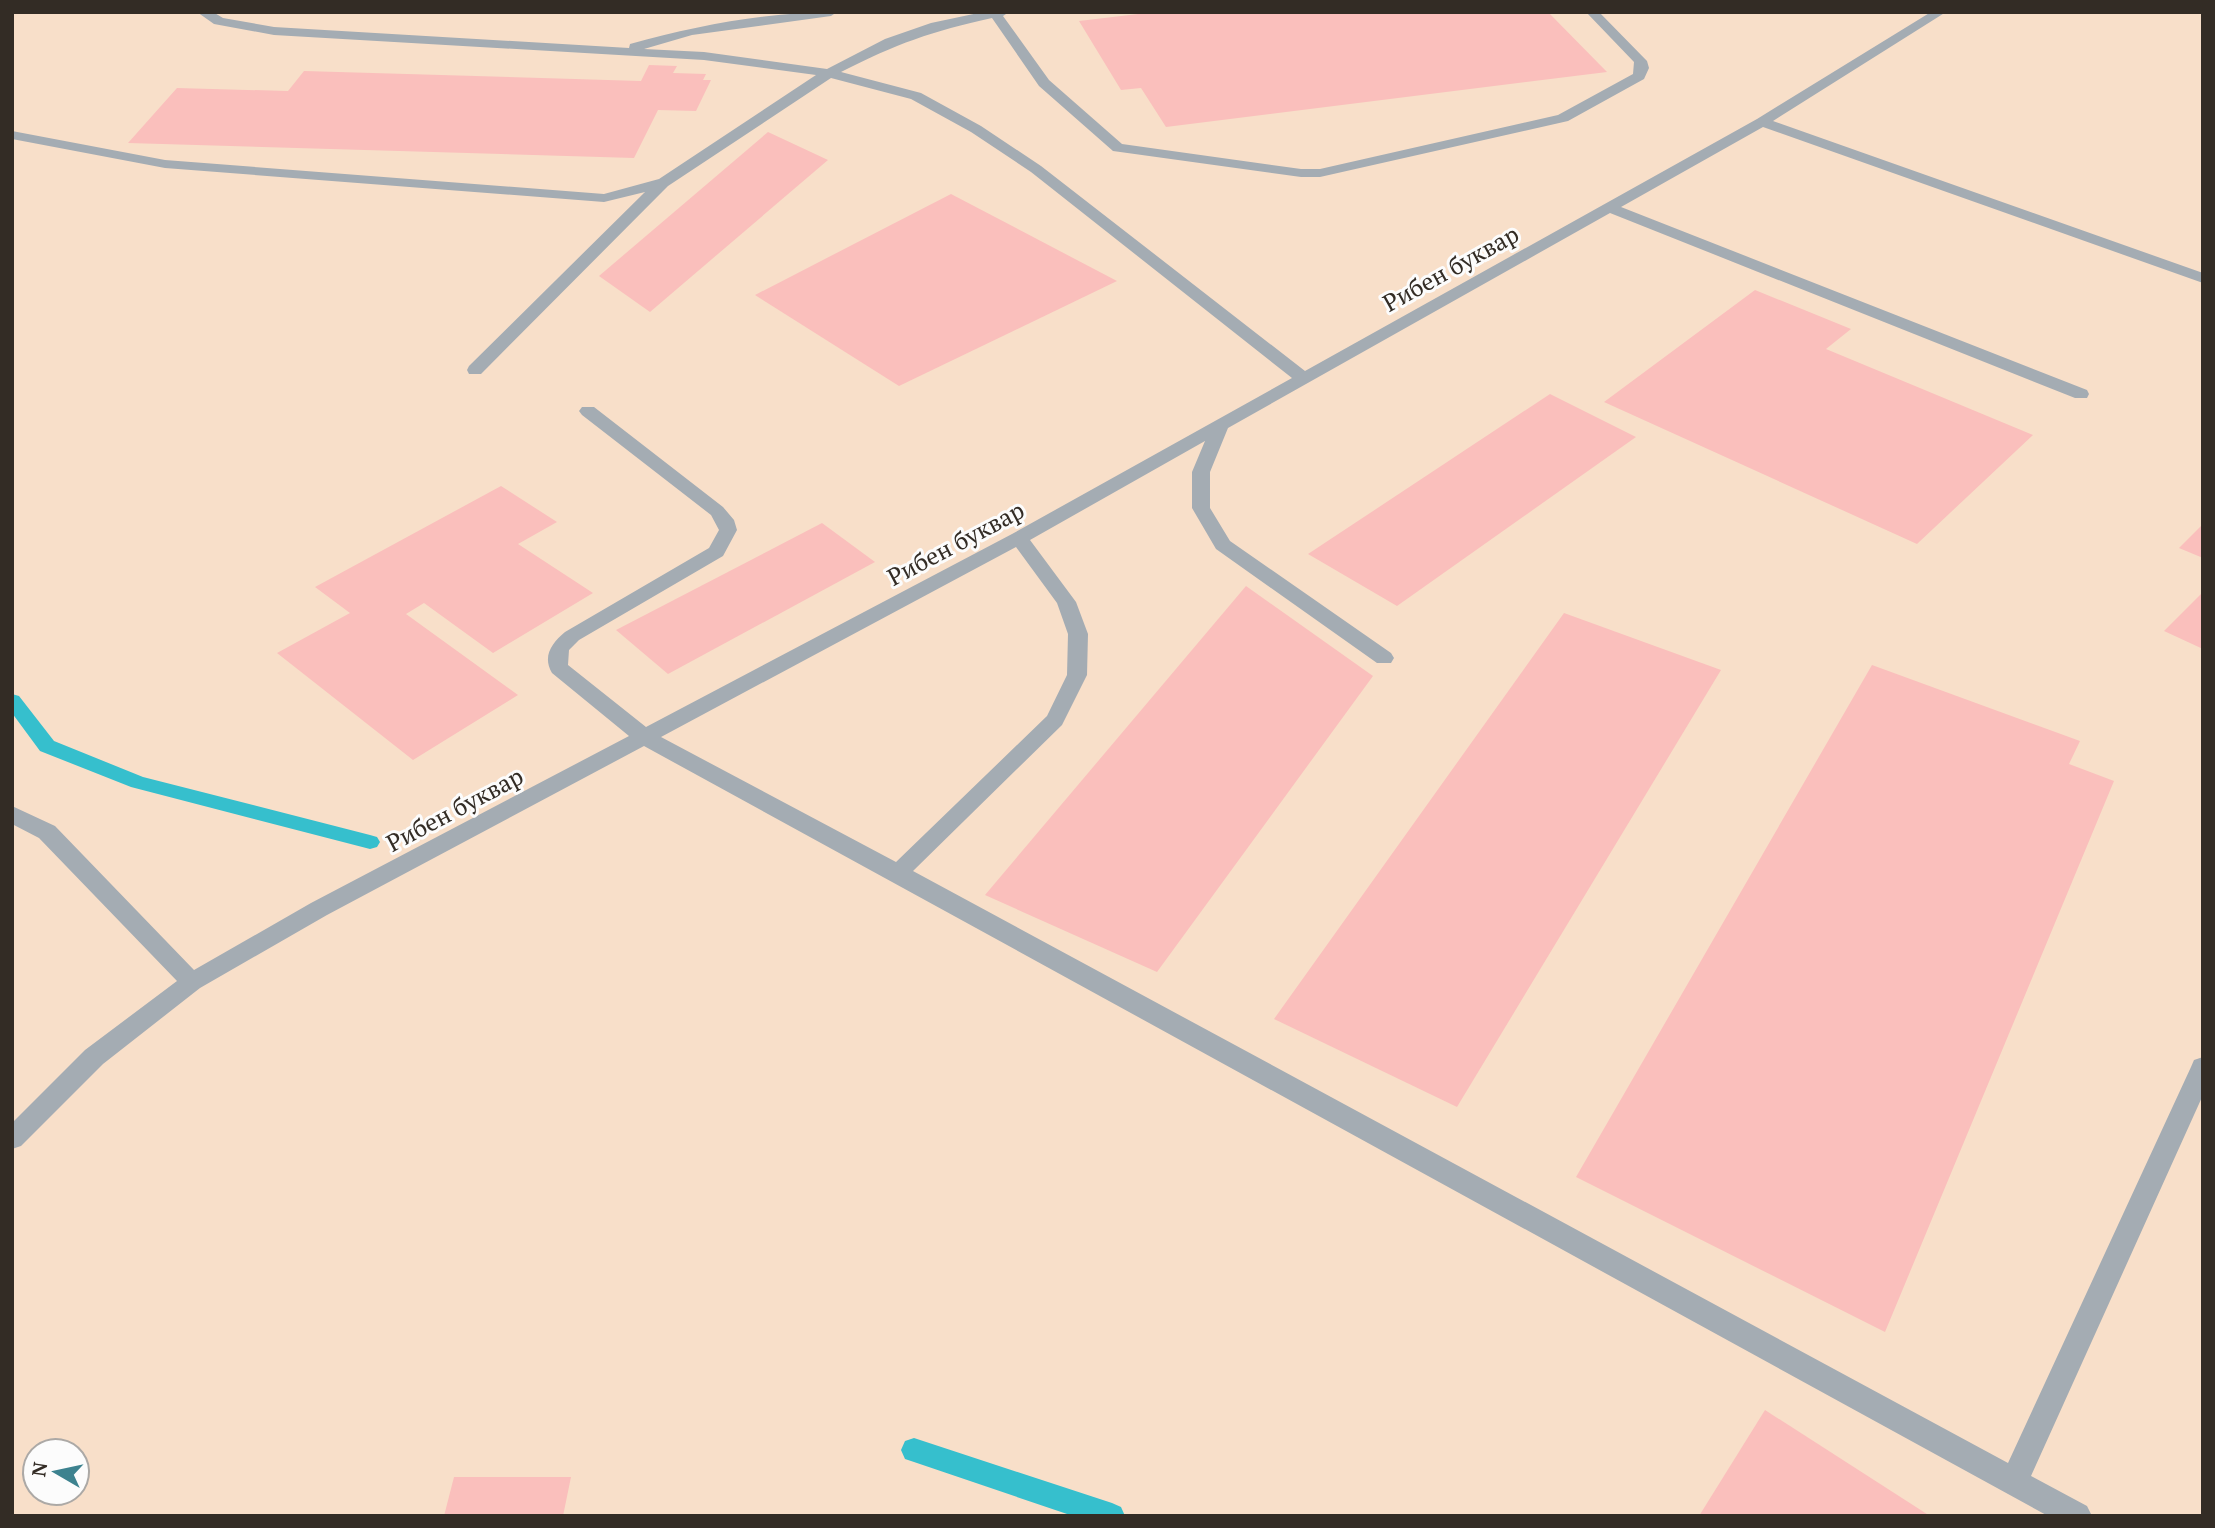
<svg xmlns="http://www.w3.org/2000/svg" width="2215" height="1528" viewBox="0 0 2215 1528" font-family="'PT Serif',serif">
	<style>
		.built { fill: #f8dfc9; fill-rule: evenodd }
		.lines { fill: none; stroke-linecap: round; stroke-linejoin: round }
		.stream { fill: #36bfcd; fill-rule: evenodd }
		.building { fill: #fabfbc }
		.minor { fill: #a4acb3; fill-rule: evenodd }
		.labels { text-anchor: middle; stroke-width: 6; stroke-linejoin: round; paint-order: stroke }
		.street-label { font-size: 24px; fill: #332c25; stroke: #fcfcfc }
	</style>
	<rect width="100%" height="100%" fill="#feebda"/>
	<!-- built -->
	<path class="built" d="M12,12H2203V1516H12ZM35,1451H77V1493H35Z"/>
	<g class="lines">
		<!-- stream -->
		<g class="stream">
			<path d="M12,694L19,696L54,741L143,777L370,835L377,837L380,842L377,847L370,849L131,787L40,751L12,713Z"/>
			<path d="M914,1438L1112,1503L1121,1507L1125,1516H1073L914,1462L905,1459L901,1450L905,1441Z"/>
		</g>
	</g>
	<!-- building -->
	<g class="building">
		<path d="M1155,12H1548L1607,72L1166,127L1141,88L1121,90L1079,21Z"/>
		<path d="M649,65L677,66L673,73L706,74L703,80H711L696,111L658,110L634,158L128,143L177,88L288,91L304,71L641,81Z"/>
		<path d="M768,132L828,160L650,312L599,276Z"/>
		<path d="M951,194L1117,281L899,386L755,295Z"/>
		<path d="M1755,290L1851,329L1826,349L2033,435L1917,544L1604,402Z"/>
		<path d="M1550,394L1636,437L1397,606L1308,554Z"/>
		<path d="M501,486L557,522L518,544L593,593L493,653L424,603L406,614L518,695L413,760L277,653L350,613L315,587Z"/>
		<path d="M822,523L875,562L668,674L616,630Z"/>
		<path d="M2203,524V558L2179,548Z"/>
		<path d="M1246,586L1373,676L1157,972L985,895Z"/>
		<path d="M2203,592V649L2164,631Z"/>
		<path d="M1564,613L1721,670L1457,1107L1274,1019Z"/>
		<path d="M1872,665L2080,741L2069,764L2114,781L1885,1332L1576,1177Z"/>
		<path d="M1765,1410L1930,1516H1699Z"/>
		<path d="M454,1477H571L563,1516H444Z"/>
	</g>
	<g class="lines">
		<!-- minor -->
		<path class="minor" d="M197,12H213L223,18L274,27L629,48L630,44C698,25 767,12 837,12L831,16L692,35L644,49L704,52L827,69L885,39L931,23L983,12H1009L1003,16L1049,80L1122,144L1301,169H1320L1558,115L1633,74L1634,62L1586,12H1599L1647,61L1649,68L1644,79L1568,121L1320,177H1301L1113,151L1039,86L992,18C932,31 896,44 841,72L921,93L981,126L1041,166L1305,371L1757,119L1931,12H1946L1773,121L2203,273V283L1763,127L1621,207L2087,390L2089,394L2087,398H2075L1610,213L1228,428L1210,472V508L1230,541L1391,653L1394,658L1391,663H1377L1216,549L1192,508V472L1205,441L1030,540L1076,602L1088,634L1087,675L1062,725L913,871L2008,1463L2191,1067L2194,1060L2203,1057V1095L2031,1476L2087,1506L2092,1516H2048L644,746L327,915L200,988L103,1064L21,1146L12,1149V1123L85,1050L177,981L39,838L12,824V806L55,826L194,970L311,903L629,736L552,673C542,656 552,643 565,632L709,548L719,530L711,515L582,415L579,411L582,407H594L723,507L734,520L737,530L723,556L579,640L569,650L568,665L646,727L1012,534L1292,378L1031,172L971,132L911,99L831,78L668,186L481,374H469L467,370L469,366L645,192L604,202L165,168L12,139V131L165,160L604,194L659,179L816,75L704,60L274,35L214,24ZM1016,547L1057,603L1068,634L1067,675L1047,716L896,862L661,737Z"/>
	</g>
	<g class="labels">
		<!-- street labels -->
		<g class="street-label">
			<text transform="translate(1451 269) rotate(-29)" y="8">Рибен буквар</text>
			<text transform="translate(956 544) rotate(-28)" y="8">Рибен буквар</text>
			<text transform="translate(455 810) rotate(-28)" y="8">Рибен буквар</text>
		</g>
	</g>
	<!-- border -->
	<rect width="2215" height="1528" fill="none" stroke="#332c25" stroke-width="28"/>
	<!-- north arrow -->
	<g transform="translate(56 1472) rotate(279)"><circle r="33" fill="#fcfcfc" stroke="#aca9a6" stroke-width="2"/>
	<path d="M0-5L12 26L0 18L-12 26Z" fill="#3d828f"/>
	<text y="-10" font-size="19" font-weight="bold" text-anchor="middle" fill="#332c25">N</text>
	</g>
</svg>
